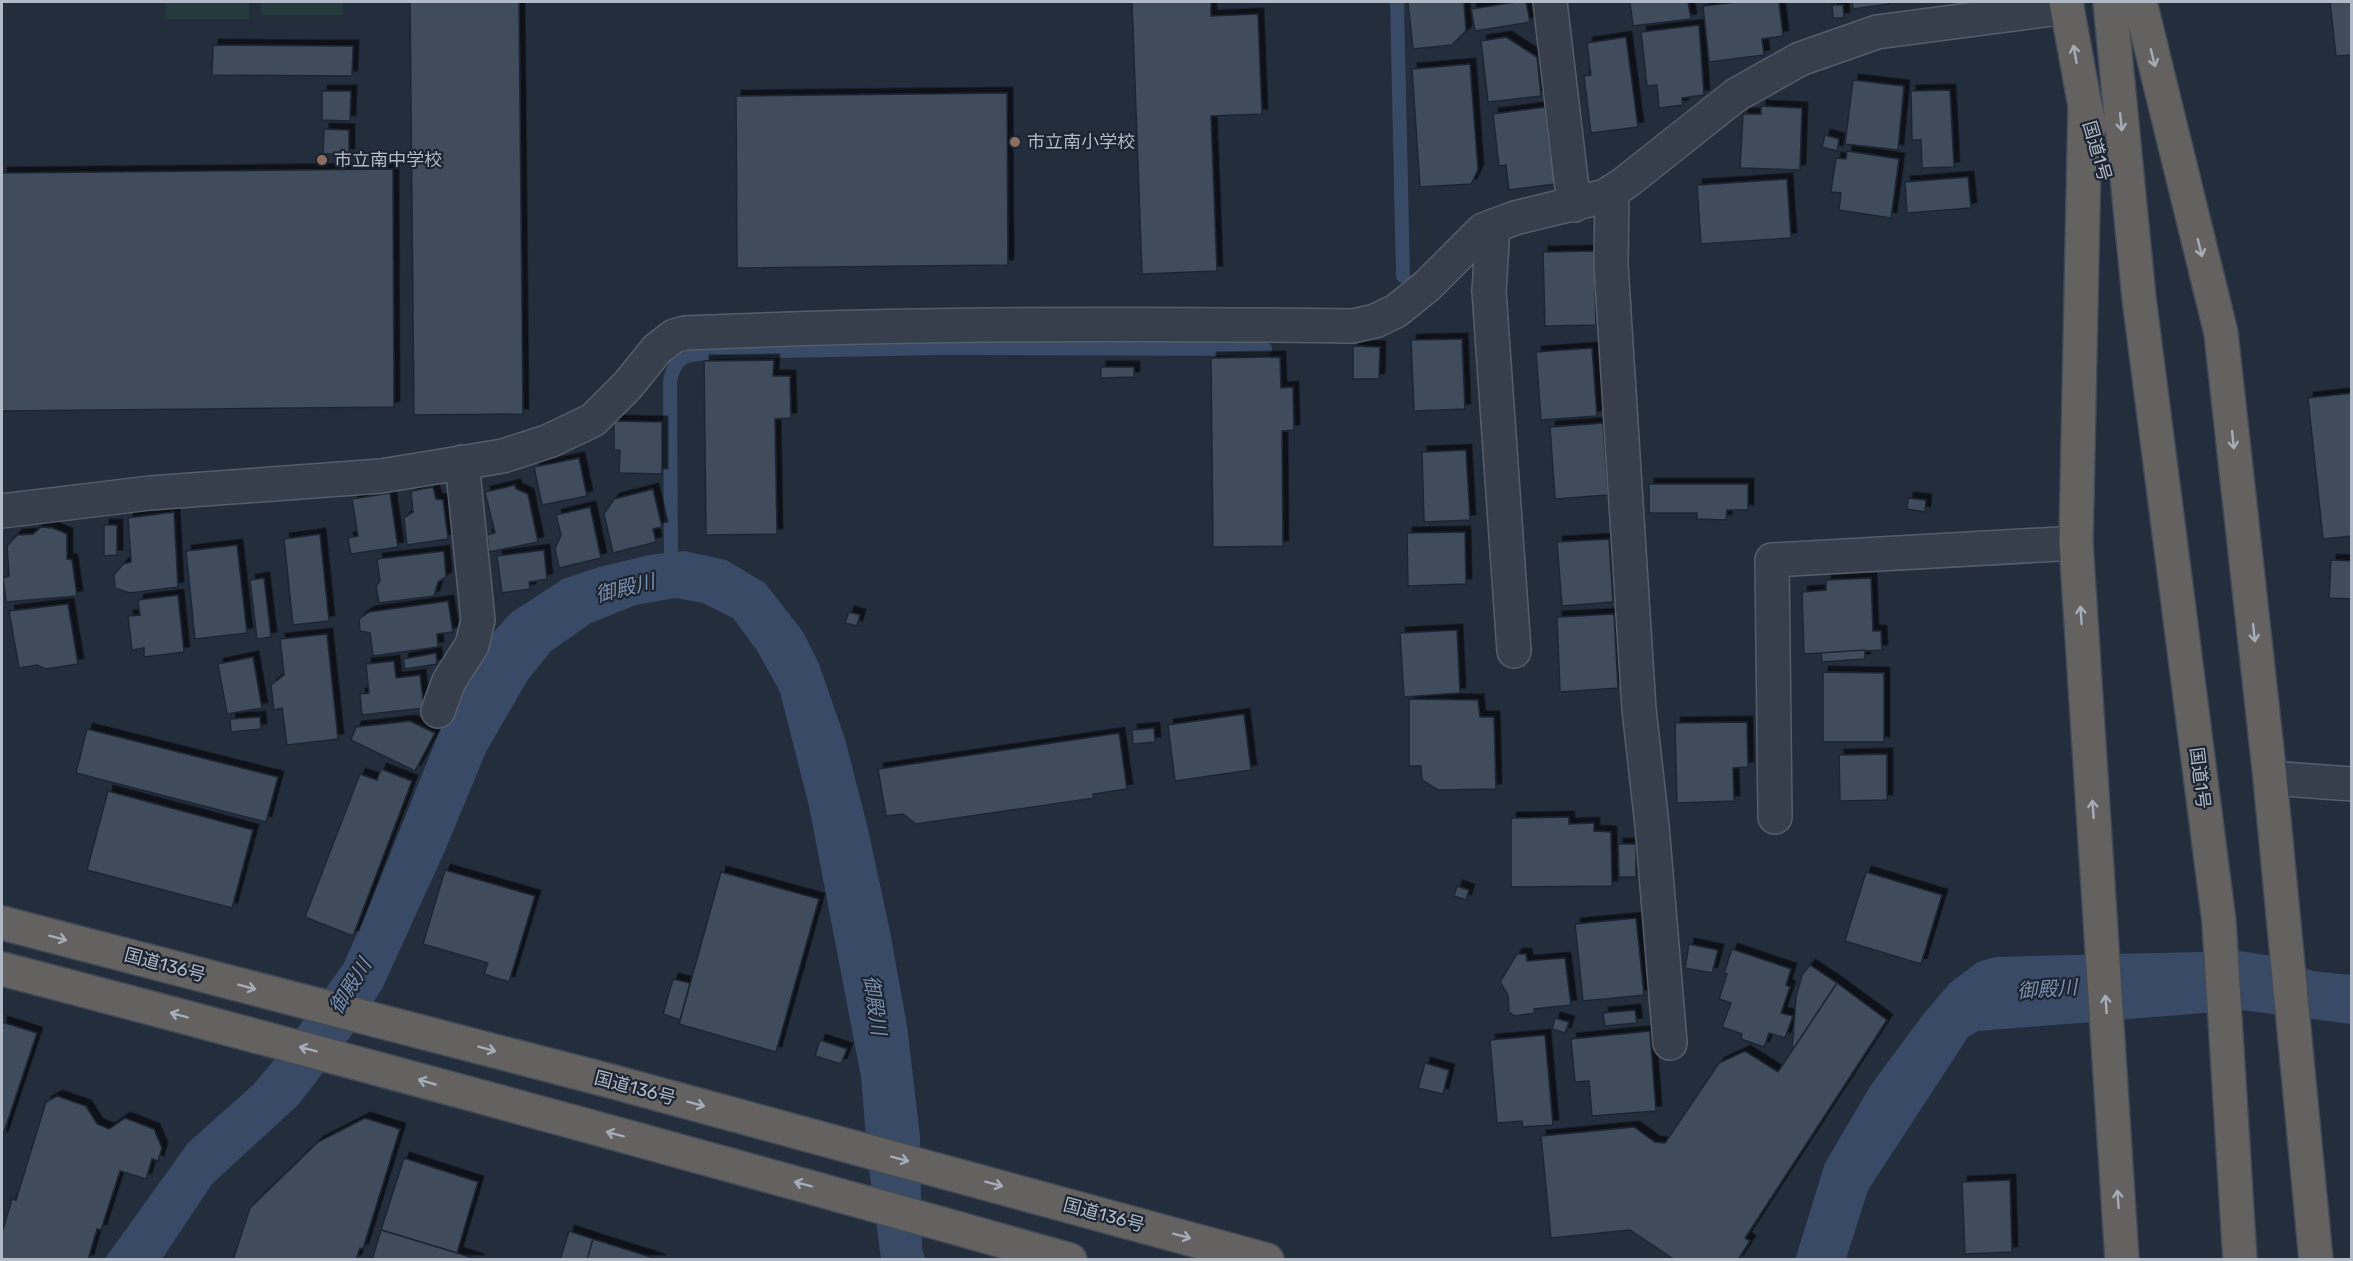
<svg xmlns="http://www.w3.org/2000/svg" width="2353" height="1261" viewBox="0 0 2353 1261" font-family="Rubik,'Noto Sans JP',sans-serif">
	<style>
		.green { fill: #253a3d }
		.water { fill: #384a65 }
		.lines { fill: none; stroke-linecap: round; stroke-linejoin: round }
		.stream { stroke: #384a65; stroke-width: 14 }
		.building { fill: #3f4b5b; stroke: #1e2633; stroke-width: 1.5; filter: url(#shadow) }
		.minor-casing { stroke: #555d6a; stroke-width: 36 }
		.trunk-casing { stroke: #424a57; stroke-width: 36 }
		.minor { stroke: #373f4c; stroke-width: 33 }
		.trunk { stroke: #646260; stroke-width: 33 }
		.oneway { stroke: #a6adb8 }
		.education-dot { fill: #8d6e63; stroke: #1c2431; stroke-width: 2 }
		.labels { text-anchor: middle; stroke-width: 4.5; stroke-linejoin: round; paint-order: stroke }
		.poi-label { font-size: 18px; fill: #b2bac7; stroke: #1c2431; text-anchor: start }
		.street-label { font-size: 18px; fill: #b2bac7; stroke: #1c2431 }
		.water-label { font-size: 20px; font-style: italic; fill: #7a90af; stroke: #1c2431 }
	</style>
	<defs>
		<filter id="shadow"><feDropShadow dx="5.5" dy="-5.5" stdDeviation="0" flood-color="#0009"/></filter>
	</defs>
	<rect width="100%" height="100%" fill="#232d3c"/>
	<!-- green -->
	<g class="green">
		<rect x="166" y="2" width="83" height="17"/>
		<rect x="261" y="2" width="82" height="13"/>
	</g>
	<!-- water -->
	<g class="water">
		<path d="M685,551L726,560L765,583L803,632L819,664L845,739L868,829L890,931L907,1026L920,1136L922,1248L925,1259H881L868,1161L861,1077L809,806L780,692L758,652L733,618L703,603L676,598L636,605L591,623L551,651L527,681L486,752L444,853L382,989L353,1033L299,1104L212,1184L162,1259L104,1260L188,1143L253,1085L280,1053L344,963L370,904L448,710L483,644L511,613L563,579L599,567L649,555Z"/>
		<path d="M2239,951L2273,956L2313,971L2351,975V1024L2242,1010L1978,1031L1968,1037L1868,1190L1846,1259L1795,1260L1825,1163L1871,1085L1922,1016L1950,983L1978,962L1995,957Z"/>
	</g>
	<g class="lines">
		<!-- stream -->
		<g class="stream">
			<path d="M1397,2L1403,276"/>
			<path d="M671,571L670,381C677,350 690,356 718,352L943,348L1265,349"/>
		</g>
	</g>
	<!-- building -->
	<g class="building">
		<path d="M410,2H519L523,414L414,415Z"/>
		<path d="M1132,2H1211V16L1258,14L1262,114L1211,116L1217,271L1142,274Z"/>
		<path d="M1408,2H1464L1466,31L1452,45L1413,49Z"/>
		<path d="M1516,2H1526L1530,22L1475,31L1471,9Z"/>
		<path d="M1630,2H1688L1691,19L1633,26Z"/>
		<path d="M1738,2H1779L1783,36L1762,39L1764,55L1709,62L1703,6Z"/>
		<path d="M1852,2H1888L1889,4L1853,9Z"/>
		<path d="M2330,2H2352V55L2336,56Z"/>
		<path d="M1832,5H1843L1844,18H1833Z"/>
		<path d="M1699,25L1704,95L1682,98L1683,105L1659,108L1657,85L1647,86L1641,32Z"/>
		<path d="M1506,37L1537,57L1541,96L1488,102L1481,41Z"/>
		<path d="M1626,37L1638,127L1591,133L1584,76L1591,75L1587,43Z"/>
		<path d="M213,45L353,46L352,76L212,75Z"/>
		<path d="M1470,64L1478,170L1471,184L1420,187L1412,69Z"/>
		<path d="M1853,80L1904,86L1898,150L1845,144Z"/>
		<path d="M1950,90L1954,167L1922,168L1921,140H1912L1911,91Z"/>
		<path d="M322,91H351L350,121L322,120Z"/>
		<path d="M1007,93L1008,265L737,268L736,96Z"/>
		<path d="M1761,106L1802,108L1800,170L1740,168L1743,114H1761Z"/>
		<path d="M1545,107L1555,184L1509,190L1506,165L1499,166L1493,114Z"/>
		<path d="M324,129L349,130V154H323Z"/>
		<path d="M1825,135L1839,139L1837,151L1822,147Z"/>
		<path d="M1847,151L1899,159L1891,218L1839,210L1841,193L1831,192L1836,158L1846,159Z"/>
		<path d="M393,169L394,407L2,411V173Z"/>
		<path d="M1968,177L1971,208L1907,213L1905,182Z"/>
		<path d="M1787,179L1791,238L1701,244L1697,185Z"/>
		<path d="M1594,251L1596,325L1545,326L1543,252Z"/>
		<path d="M1462,339L1465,409L1414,411L1411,340Z"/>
		<path d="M1353,346L1380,347L1379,379H1353Z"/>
		<path d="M1592,348L1597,416L1541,420L1536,352Z"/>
		<path d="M1280,357L1281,388L1293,387L1294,430L1282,431L1283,546L1213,547L1211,358Z"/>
		<path d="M774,360L773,376H790L791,418L775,419L777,534L706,535L704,361Z"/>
		<path d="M1101,367H1134V377L1101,378Z"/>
		<path d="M2352,393V536L2323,539L2308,398Z"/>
		<path d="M614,421L662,422V474L619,473L620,450H614Z"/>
		<path d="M1603,423L1608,495L1555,499L1550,427Z"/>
		<path d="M1466,450L1470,520L1424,522L1422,452Z"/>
		<path d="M579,458L587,496L542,505L534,467Z"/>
		<path d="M1649,484H1748V510H1727L1726,520L1697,519V513H1649Z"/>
		<path d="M515,485L516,489L528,494L538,542L489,552L487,535L495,533L485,492Z"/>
		<path d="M433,487L436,499L443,500L448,539L407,545L404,518L413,512L411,491Z"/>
		<path d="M653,489L662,527L653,529L656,542L613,553L604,514L614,499Z"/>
		<path d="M390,493L398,547L351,554L348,538L358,536L352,499Z"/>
		<path d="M1908,498L1926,500L1925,512L1907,509Z"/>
		<path d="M590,507L601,558L559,568L555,549L561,535L556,515Z"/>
		<path d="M174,512L178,587L130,593L115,588L114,575L123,564L131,562L128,518Z"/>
		<path d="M104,525H117V555L104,556Z"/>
		<path d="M41,527L53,528L67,534V559L72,560L77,596L6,602L3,578L9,576L7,546L17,535L33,534Z"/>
		<path d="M1465,532L1466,584L1408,586L1407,533Z"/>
		<path d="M320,534L329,621L293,625L284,539Z"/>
		<path d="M1609,539L1613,602L1562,606L1557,542Z"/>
		<path d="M237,545L247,633L195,639L186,551Z"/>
		<path d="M544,550L547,579L529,582L530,589L502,593L497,556Z"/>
		<path d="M444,551L446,577L438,582L434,596L379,603L376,586L380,581L377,559Z"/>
		<path d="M2331,560L2352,561V599L2329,598Z"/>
		<path d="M264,578L271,637L257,639L250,580Z"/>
		<path d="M1871,578L1873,631H1881L1882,650L1804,654L1802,592L1826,590V580Z"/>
		<path d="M178,595L184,652L144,657V648L132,650L128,616L140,615L138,600Z"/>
		<path d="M448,601L453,632L437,634L438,647L373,656L370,633L360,631L359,619L369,612Z"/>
		<path d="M68,604L78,664L46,669L37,665L19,668L9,611Z"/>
		<path d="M849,612L860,615L857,626L845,623Z"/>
		<path d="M1614,614L1618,688L1560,692L1557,617Z"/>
		<path d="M1457,630L1460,693L1404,697L1400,633Z"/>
		<path d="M327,634L338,739L287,745L282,708L274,710L271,685L284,675L280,639Z"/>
		<path d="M1865,650V659L1822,662L1821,653Z"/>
		<path d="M436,653L437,664L405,669L403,659Z"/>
		<path d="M253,657L262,708L227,714L218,664Z"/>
		<path d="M394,661L396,678L420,675L424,708L362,715L360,694L369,693L366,664Z"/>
		<path d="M1823,672L1884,673V742H1823Z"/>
		<path d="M1409,699L1478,700L1480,717H1494L1496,789L1438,790L1422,780L1421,766H1409Z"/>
		<path d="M1244,714L1251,770L1175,781L1168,725Z"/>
		<path d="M260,717L261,729L231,732L230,719Z"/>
		<path d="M410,721L435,733L415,771L351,740L356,727Z"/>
		<path d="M1747,722L1748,767L1733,768L1734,801L1677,803L1675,723Z"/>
		<path d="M1154,728L1155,742L1133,744L1132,730Z"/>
		<path d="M87,729L278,777L266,822L76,773Z"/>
		<path d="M1119,733L1127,789L1093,794L1094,798L916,824L903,814L886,816L878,769Z"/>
		<path d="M1887,754V800L1840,801L1839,755Z"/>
		<path d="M381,769L412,781L353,936L305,917L360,774L377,780Z"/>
		<path d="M108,791L253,830L232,908L87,870Z"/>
		<path d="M1569,817V824L1594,823V831L1611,832L1612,886L1511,887V818Z"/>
		<path d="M1618,844H1636V877H1619Z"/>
		<path d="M445,870L535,896L509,982L484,974L488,963L423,944Z"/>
		<path d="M721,872L819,899L776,1052L679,1024Z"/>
		<path d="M1866,872L1942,895L1921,964L1845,941Z"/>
		<path d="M1457,886L1469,890L1466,900L1454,896Z"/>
		<path d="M1636,918L1644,995L1583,1001L1575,924Z"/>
		<path d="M1689,944L1718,950L1712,973L1685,968Z"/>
		<path d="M1732,949L1791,969L1786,985L1790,987L1781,1013L1793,1016L1785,1038L1769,1033L1764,1047L1741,1039L1742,1034L1722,1027L1731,1003L1719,999L1727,974L1724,973Z"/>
		<path d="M1517,954H1526L1527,961L1565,958L1571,1005L1534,1009L1535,1013L1515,1016L1509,1012L1508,995L1500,982Z"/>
		<path d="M1810,965L1837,983L1792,1051L1796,997L1802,975Z"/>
		<path d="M673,979L690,983L680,1020L663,1014Z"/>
		<path d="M1837,983L1887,1020L1745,1238L1750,1241L1738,1260H1675L1630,1230L1551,1238L1541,1136L1634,1127L1655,1142L1665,1143L1719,1063L1745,1051L1778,1072Z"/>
		<path d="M1635,1010L1637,1023L1605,1026L1603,1013Z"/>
		<path d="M1555,1018L1569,1022L1565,1033L1552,1029Z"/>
		<path d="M2,1022L37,1033L2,1138Z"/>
		<path d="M1650,1031L1656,1111L1592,1116L1589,1081L1575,1082L1571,1039Z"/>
		<path d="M1545,1035L1553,1125L1523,1127L1522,1121L1497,1123L1490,1040Z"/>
		<path d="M820,1040L847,1049L841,1064L815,1056Z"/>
		<path d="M1425,1063L1449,1070L1443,1094L1418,1088Z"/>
		<path d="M57,1096L86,1106L97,1124L109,1129L125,1118L154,1129L162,1148L158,1161L152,1159L146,1179L120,1171L101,1230L97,1229L88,1260H2V1233L12,1199L16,1200L46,1102Z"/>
		<path d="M365,1118L400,1129L363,1249L360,1248L356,1260H233L250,1208L318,1142Z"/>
		<path d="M404,1158L478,1182L457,1253L381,1230Z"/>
		<path d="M2010,1180L2012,1252L1965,1254L1962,1182Z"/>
		<path d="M381,1230L457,1253L479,1260H372Z"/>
		<path d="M569,1231L593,1239L587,1260H560Z"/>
		<path d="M593,1239L660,1260H587Z"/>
	</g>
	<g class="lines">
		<defs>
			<g id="minor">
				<path d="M1550,2L1574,205"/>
				<path d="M1612,192L1611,265L1639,709L1652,825L1670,1043"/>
				<path d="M1493,226L1489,291L1514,651"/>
				<path d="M2,511L150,493L381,476L503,456L549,441L593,420L628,385L657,349L674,336L685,333C907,323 1130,323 1353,326L1375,321L1396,311L1427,286L1483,230L1515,218L1605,196L1625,183L1736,95L1800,59L1877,32L2067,7"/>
				<path d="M438,711L449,681L472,645L478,620L462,462"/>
				<path d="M2270,778L2352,784"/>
				<path d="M1775,817L1772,560L2076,543"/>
			</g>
			<g id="trunk">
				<path d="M2066,2L2085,106L2090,126"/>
				<path d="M2110,2L2139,298L2219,922L2240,1260"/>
				<path d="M2140,2L2221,333L2270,778L2316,1260"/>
				<path d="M2085,106L2076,543L2122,1260"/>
				<path d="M2,923L614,1082L1267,1260"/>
				<path d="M2,969C359,1062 715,1160 1070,1260"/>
			</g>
		</defs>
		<!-- minor casing -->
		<use href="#minor" class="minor-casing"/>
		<!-- trunk casing -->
		<use href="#trunk" class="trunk-casing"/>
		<!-- minor -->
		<use href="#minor" class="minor"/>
		<!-- trunk -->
		<use href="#trunk" class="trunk"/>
	</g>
	<!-- one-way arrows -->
	<defs><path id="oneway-shaft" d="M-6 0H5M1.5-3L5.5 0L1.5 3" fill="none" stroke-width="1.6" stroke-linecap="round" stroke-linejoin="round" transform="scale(1.5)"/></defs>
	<g class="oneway">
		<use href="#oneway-shaft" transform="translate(2075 54) rotate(-100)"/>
		<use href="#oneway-shaft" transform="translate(2153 58) rotate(76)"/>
		<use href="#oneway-shaft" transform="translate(2121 122) rotate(84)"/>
		<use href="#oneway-shaft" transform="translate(2200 248) rotate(76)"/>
		<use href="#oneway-shaft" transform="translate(2233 440) rotate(84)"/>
		<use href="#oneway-shaft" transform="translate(2081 615) rotate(-94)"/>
		<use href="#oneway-shaft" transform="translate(2254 633) rotate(84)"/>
		<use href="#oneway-shaft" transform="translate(2093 809) rotate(-94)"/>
		<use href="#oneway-shaft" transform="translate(58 938) rotate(15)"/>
		<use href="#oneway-shaft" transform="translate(247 987) rotate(15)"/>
		<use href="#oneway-shaft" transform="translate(2106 1004) rotate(-94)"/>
		<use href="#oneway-shaft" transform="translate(179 1015) rotate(-165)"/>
		<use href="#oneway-shaft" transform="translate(308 1049) rotate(-165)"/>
		<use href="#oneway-shaft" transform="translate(487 1049) rotate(15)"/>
		<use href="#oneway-shaft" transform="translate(427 1082) rotate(-164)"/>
		<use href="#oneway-shaft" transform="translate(696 1104) rotate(15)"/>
		<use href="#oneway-shaft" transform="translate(615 1134) rotate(-165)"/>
		<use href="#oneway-shaft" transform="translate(900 1159) rotate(15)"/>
		<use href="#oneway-shaft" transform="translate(803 1184) rotate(-165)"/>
		<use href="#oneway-shaft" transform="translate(994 1184) rotate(15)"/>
		<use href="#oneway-shaft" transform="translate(2118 1199) rotate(-94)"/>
		<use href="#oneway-shaft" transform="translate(1182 1236) rotate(15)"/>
	</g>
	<!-- markers -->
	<g class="education-dot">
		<circle cx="1015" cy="142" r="6"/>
		<circle cx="322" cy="160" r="6"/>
	</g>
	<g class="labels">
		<!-- poi labels -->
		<g class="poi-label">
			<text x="1027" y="148">市立南小学校</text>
			<text x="334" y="166">市立南中学校</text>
		</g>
		<!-- street labels -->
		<g class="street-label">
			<text transform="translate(2097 151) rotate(74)" y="6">国道1号</text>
			<text transform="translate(2200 778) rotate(83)" y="6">国道1号</text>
			<text transform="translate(165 965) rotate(15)" y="6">国道136号</text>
			<text transform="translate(635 1088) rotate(15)" y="6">国道136号</text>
			<text transform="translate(1104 1215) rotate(15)" y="6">国道136号</text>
		</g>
		<!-- water labels -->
		<g class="water-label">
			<text transform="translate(625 588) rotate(-14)" y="7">御殿川</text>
			<text transform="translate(350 986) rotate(-58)" y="7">御殿川</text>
			<text transform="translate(2047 989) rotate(-4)" y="7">御殿川</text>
			<text transform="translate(875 1005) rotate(82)" y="7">御殿川</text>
		</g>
	</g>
	<!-- border -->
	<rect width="2353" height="1261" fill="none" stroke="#b2bac7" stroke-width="6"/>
</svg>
